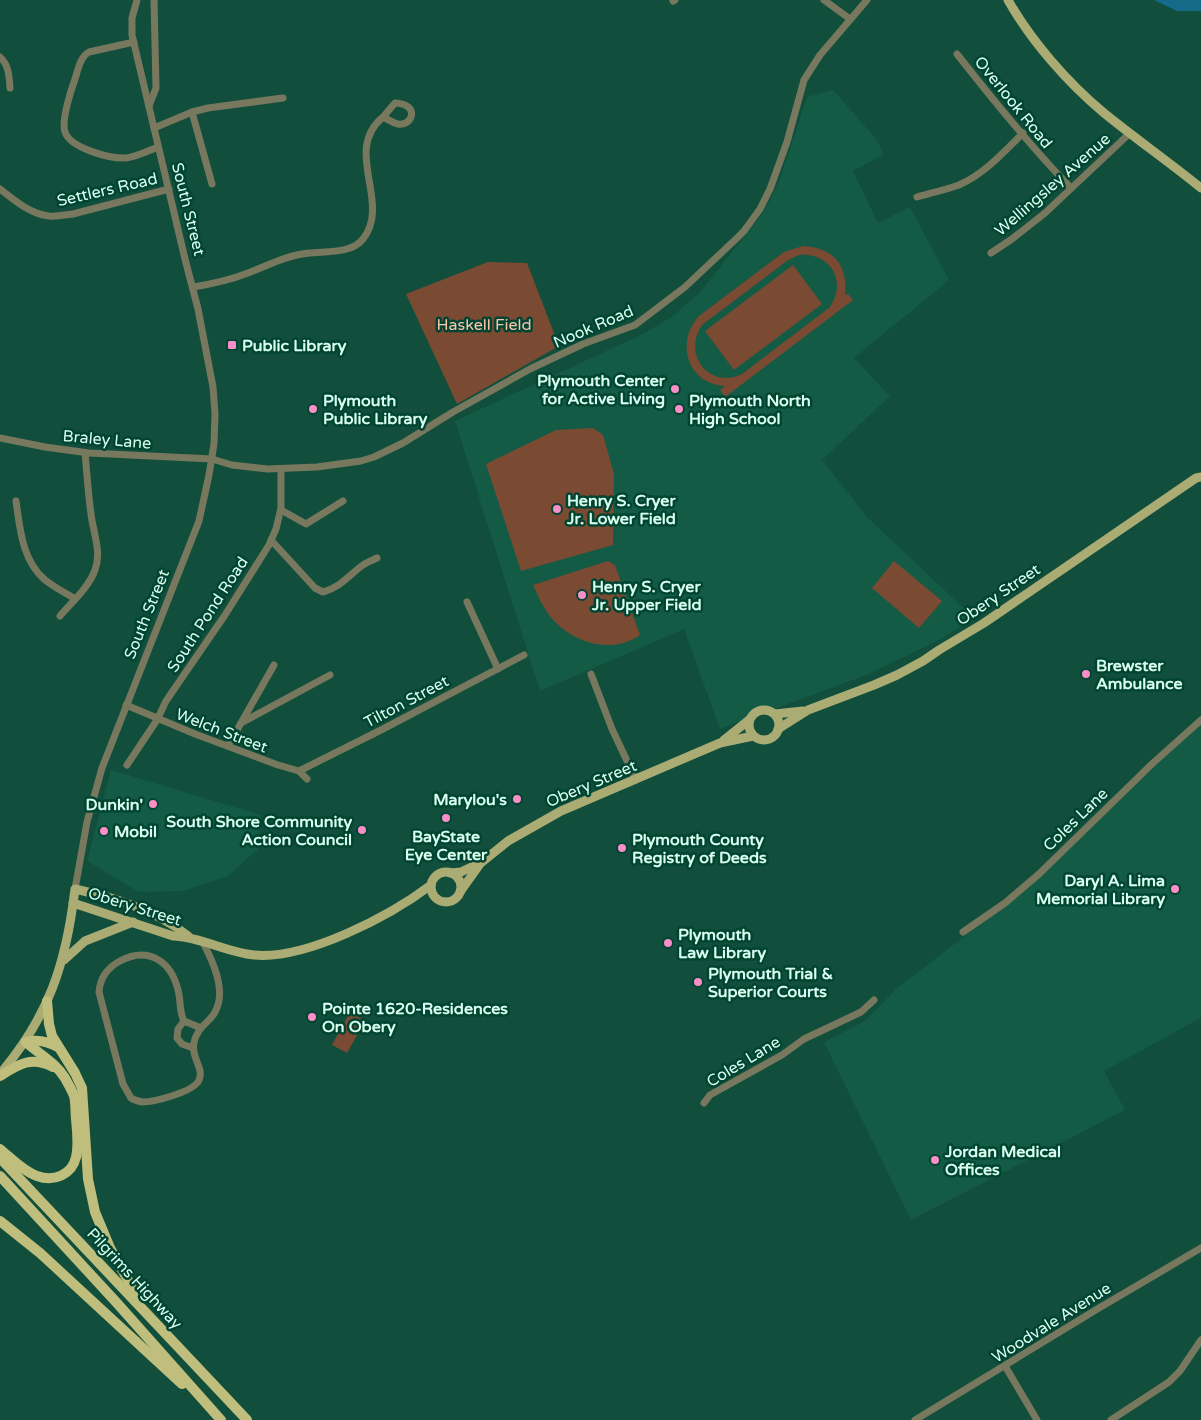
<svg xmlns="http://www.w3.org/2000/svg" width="1201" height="1420" viewBox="0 0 1201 1420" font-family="'Varela Round',sans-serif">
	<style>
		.built { fill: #135b45 }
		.green { fill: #7a4a32; fill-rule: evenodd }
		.water { fill: #146a88 }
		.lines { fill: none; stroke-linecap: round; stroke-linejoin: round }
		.minor { stroke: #78785e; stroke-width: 7 }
		.major { stroke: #abab74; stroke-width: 9 }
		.highway { stroke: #bfbe7c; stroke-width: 10 }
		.poi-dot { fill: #fa8fc8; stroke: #004432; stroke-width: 2 }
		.labels { text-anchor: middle; stroke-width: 5; stroke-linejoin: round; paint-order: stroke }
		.street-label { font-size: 16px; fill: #d9feee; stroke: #004432 }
		.park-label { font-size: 16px; fill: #fcc6ac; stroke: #004432 }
		.poi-label { font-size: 16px; font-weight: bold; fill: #d9feee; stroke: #004432; text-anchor: start }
	</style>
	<rect width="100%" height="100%" fill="#114f3c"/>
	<!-- built -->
	<g class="built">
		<path d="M833,90L876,139L884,154L853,171L878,223L910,207L949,280L854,358L890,396L822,460L868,518L974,618L943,638L869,674L720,729L684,629L540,691L455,421L643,334L673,316L700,292L757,221L770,200L780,179L807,97Z"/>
		<path d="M1201,723V1018L1104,1071L1125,1110L911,1220L824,1042L865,1021L897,988L1024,891Z"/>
		<path d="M111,770L261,815L258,849L228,876L183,891L139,892L87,861Z"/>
	</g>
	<!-- green -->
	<g class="green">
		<path d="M803,246C834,248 848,265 845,295L848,294L853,300L725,397L720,390L725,386C687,384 675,342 699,316L784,252ZM799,255C831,252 848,282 829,308L742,374C709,390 682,354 702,325L788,260Z"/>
		<path d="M488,262L527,263L559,346L457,404L406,294Z"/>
		<path d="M793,265L822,304L734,370L705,331Z"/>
		<path d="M593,428L603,435L614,474L613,545L521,571L486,464L556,430Z"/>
		<path d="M608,561L615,565L640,635C613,654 577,644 555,622C545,612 539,598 533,585Z"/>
		<path d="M894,561L942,601L919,628L872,588Z"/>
		<path d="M350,1012L365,1021L347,1053L332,1045Z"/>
	</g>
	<!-- water -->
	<path class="water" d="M1154,0H1201V11H1177Z"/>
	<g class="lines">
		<!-- minor -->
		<g class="minor">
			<path d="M824,0L850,19"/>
			<path d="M673,1L675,0"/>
			<path d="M134,42L89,52C80,57 78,70 75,79C71,90 61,121 65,132C70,148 110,159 126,158C136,157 148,151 158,147"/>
			<path d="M957,54C993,100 1030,146 1071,188"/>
			<path d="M0,57C9,65 9,76 10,88"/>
			<path d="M149,106L156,88L154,0"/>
			<path d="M192,112L212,184"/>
			<path d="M154,128L192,112L208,108L283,98"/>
			<path d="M0,189C14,200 30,214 49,216C56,217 65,215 73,214L169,189"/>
			<path d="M917,197C931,193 945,190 959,185C984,174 1003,153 1023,133"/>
			<path d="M991,253L1012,239L1045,213L1130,133"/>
			<path d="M193,287C212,284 230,280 248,273C269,265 287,255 309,253C327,251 351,254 363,239C392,202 342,151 383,117C387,119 393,123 398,124C412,127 421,104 395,103L383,117"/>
			<path d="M0,438L45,447L89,453L212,459L232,465L268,469L317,467L361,461L374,457L403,443L453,412L530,369L583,344L635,325L685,287L737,238L744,231L760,209L770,189L787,142L804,80L820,55L867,0"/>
			<path d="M16,501C20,529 22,560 45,580C54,587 65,593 74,598"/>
			<path d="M281,510L306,524L343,501"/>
			<path d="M271,540L315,588L323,592C340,588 349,575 363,565C367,562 373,560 377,558"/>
			<path d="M467,602L498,669"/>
			<path d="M60,616C72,602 89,587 95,570C102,552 93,532 91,514C88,493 87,473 85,453"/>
			<path d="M591,674L612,729L636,780"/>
			<path d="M126,705L195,734L278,765L299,771L307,779"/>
			<path d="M241,723L330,675"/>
			<path d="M228,746L274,665"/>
			<path d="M127,765L157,720L166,701L225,615L269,545L276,529L281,508V469"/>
			<path d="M299,771L381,730L524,655"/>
			<path d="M75,889L87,822L102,768L199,521L209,475L214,444L215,414L213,387L198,309L185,259L132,35V18L137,0"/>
			<path d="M963,932L1005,903L1039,874L1153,763L1201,720"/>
			<path d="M184,1021L201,1028C182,1053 206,1065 199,1080C194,1092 154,1102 142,1102C138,1101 134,1100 131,1098L123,1084L99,992C100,978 107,968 120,961C148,946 171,961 178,990C181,1000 179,1012 184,1021L178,1029L177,1038L182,1044L193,1048"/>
			<path d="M201,1028C206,1022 213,1018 216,1010C226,990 212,959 202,941"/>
			<path d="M704,1103L710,1095L782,1055L804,1039L861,1012L874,1000"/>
			<path d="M1005,1366L1037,1420"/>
			<path d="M915,1420L1099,1308L1201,1248"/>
			<path d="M1111,1420L1169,1382L1180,1371L1201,1340"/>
		</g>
		<!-- major -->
		<g class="major">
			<path d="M1008,0C1031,41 1068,83 1104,113C1136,139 1169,162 1201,188"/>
			<circle cx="764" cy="725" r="15"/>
			<path d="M775,714L803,711"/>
			<path d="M778,729L808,710L874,685L897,675L923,661L939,650L984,623L1196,478L1201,477"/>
			<path d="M724,740L749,720"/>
			<circle cx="446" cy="887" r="15"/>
			<path d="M450,873L461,872L482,862L508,841L561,811L720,743L753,736"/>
			<path d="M460,892L480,864"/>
			<path d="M73,903L173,936C201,937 226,952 254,955C306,960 390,916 431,885"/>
			<path d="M64,960L85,941L133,922"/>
			<path d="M0,1074C49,1016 66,964 75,889C115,898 156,910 188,936"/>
		</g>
		<!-- highway -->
		<g class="highway">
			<path d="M47,1001L49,1024L52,1036L75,1073L82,1088L88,1179L95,1212L110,1248L139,1300"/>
			<path d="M26,1042C37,1039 47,1041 58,1047"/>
			<path d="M0,1076C19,1064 31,1056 53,1067"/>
			<path d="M0,1149C11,1158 23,1171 37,1176C54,1182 72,1175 76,1157C79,1145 77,1131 76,1119C75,1111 76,1103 74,1096C72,1090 68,1084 65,1078C55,1062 39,1054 26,1042"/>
			<path d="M0,1158L247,1420"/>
			<path d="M0,1176L116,1302L221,1420"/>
			<path d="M0,1221L40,1253L182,1384"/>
		</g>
	</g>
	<!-- markers -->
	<g class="poi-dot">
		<rect x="227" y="340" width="10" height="10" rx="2.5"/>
		<circle cx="675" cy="389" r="5"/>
		<circle cx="313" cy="409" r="5"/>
		<circle cx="679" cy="409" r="5"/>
		<circle cx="557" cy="509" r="5"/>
		<circle cx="582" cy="595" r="5"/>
		<circle cx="1086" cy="674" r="5"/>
		<circle cx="517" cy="799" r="5"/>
		<circle cx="153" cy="804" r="5"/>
		<circle cx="446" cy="818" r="5"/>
		<circle cx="362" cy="830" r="5"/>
		<circle cx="104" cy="831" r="5"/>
		<circle cx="622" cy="848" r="5"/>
		<circle cx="1175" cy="889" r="5"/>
		<circle cx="668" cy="943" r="5"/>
		<circle cx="698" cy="982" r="5"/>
		<circle cx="312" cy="1017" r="5"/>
		<circle cx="935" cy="1160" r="5"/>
	</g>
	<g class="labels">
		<!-- street labels -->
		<g class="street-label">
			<text transform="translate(1014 102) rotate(51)" y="6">Overlook Road</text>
			<text transform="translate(1052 184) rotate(-41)" y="6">Wellingsley Avenue</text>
			<text transform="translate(107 189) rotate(-13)" y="6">Settlers Road</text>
			<text transform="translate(189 209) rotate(76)" y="6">South Street</text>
			<text transform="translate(593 326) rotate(-23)" y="6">Nook Road</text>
			<text transform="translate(107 439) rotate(5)" y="6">Braley Lane</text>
			<text transform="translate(998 594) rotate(-34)" y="6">Obery Street</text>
			<text transform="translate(146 614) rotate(-68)" y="6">South Street</text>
			<text transform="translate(207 614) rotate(-57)" y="6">South Pond Road</text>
			<text transform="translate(406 701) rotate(-28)" y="6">Tilton Street</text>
			<text transform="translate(222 730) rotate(21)" y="6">Welch Street</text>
			<text transform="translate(591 783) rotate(-23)" y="6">Obery Street</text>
			<text transform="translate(1075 819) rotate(-44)" y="6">Coles Lane</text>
			<text transform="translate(135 906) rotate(17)" y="6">Obery Street</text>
			<text transform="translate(743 1061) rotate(-31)" y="6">Coles Lane</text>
			<text transform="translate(135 1278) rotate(47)" y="6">Pilgrims Highway</text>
			<text transform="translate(1051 1322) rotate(-32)" y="6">Woodvale Avenue</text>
		</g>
		<!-- park labels -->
		<g class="park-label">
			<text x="484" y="330">Haskell Field</text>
		</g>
		<!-- poi labels -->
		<g class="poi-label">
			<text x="242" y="351">Public Library</text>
			<text x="665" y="386" text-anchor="end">Plymouth Center<tspan x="665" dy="18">for Active Living</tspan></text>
			<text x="323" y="406">Plymouth<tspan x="323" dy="18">Public Library</tspan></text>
			<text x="689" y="406">Plymouth North<tspan x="689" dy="18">High School</tspan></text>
			<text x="567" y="506">Henry S. Cryer<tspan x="567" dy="18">Jr. Lower Field</tspan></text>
			<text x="592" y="592">Henry S. Cryer<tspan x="592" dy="18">Jr. Upper Field</tspan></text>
			<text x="1096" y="671">Brewster<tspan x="1096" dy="18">Ambulance</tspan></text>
			<text x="507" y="805" text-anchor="end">Marylou's</text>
			<text x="143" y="810" text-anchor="end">Dunkin'</text>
			<text x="352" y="827" text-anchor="end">South Shore Community<tspan x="352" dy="18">Action Council</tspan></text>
			<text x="114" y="837">Mobil</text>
			<text x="446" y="842" text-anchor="middle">BayState<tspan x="446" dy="18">Eye Center</tspan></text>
			<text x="632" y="845">Plymouth County<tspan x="632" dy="18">Registry of Deeds</tspan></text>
			<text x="1165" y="886" text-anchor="end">Daryl A. Lima<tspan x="1165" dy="18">Memorial Library</tspan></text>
			<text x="678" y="940">Plymouth<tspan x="678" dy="18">Law Library</tspan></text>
			<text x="708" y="979">Plymouth Trial &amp;<tspan x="708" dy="18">Superior Courts</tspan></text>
			<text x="322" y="1014">Pointe 1620-Residences<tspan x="322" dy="18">On Obery</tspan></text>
			<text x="945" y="1157">Jordan Medical<tspan x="945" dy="18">Offices</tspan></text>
		</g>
	</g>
</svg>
